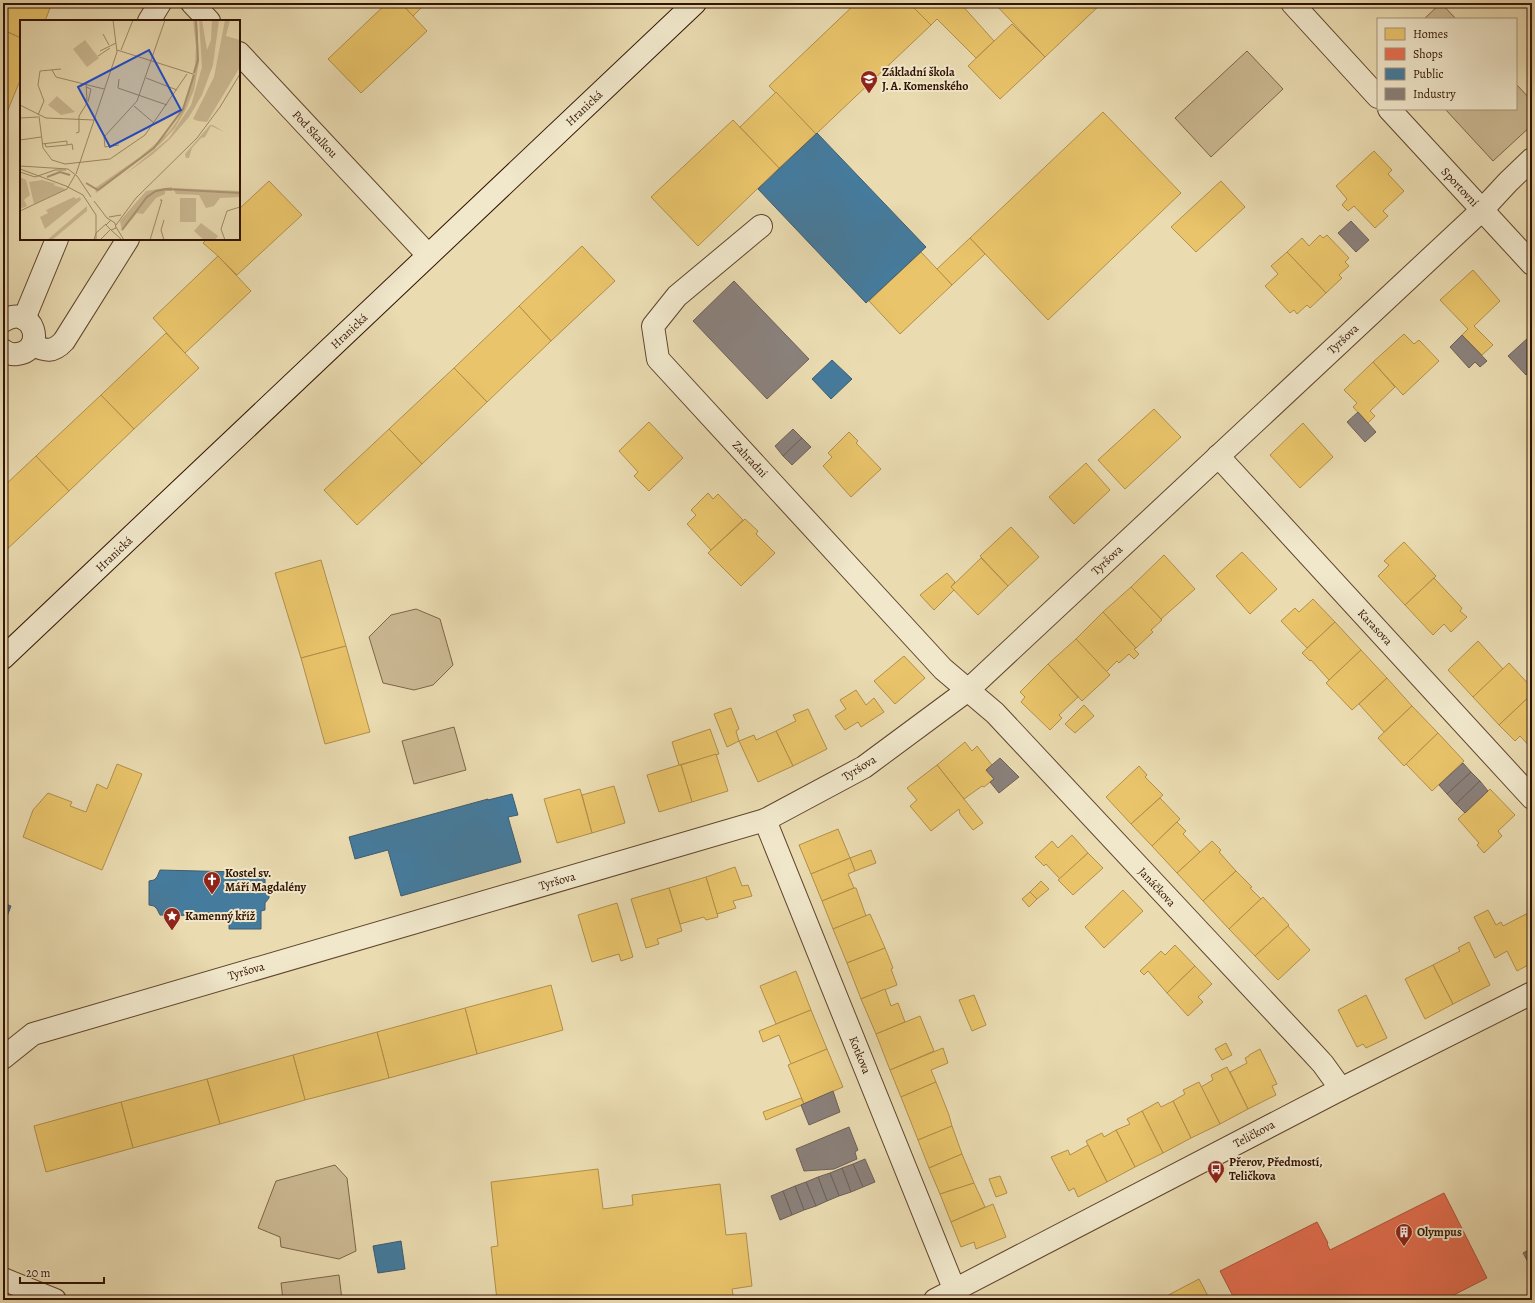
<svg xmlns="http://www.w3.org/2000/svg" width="1535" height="1303" viewBox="0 0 1535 1303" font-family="Alegreya,serif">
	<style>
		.green { fill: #cbb993; stroke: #7e664a }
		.homes { fill: #e9c46a; stroke: #b28f4a }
		.shops { fill: #e76f51; stroke: #b15339 }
		.public { fill: #457b9d; stroke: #3f5c6e }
		.industry { fill: #8a817c; stroke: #706057 }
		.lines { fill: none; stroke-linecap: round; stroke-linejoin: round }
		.minor-casing { stroke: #60452c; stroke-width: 24 }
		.secondary-casing { stroke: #321300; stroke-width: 24 }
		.minor { stroke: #f1e8cc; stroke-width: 22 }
		.secondary { stroke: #f1e8cc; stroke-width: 22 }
		.labels { text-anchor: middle; stroke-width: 4; stroke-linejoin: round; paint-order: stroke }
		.poi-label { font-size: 12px; font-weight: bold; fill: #321300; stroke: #f1e8cc; text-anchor: start }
		.street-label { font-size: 12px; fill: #321300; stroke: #f1e8cc }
		.inset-river { fill: none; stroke: #ab9775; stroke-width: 2 }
		.inset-road { fill: none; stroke: #a08b6a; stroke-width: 1 }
		.view { fill: #1d4ed8; fill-opacity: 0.15; stroke: #1d4ed8; stroke-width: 2 }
		.inset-edge { fill: none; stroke: #321300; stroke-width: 2 }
	</style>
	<rect width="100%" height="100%" fill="#eadbb1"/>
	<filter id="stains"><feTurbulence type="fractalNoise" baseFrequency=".005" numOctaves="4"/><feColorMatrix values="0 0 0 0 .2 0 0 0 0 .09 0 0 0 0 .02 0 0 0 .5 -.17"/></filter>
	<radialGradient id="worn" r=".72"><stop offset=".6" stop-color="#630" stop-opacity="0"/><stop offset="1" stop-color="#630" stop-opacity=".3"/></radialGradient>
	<!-- green -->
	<g class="green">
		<path d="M1441,3L1456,19H1424Z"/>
		<path d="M1247,51L1283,89L1211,157L1175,118Z"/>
		<path d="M1516,84L1532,101V125L1493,161L1445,109H1516Z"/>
		<path d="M416,609L440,619L453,665L433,685L414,690L383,683L369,637L391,615Z"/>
		<path d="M454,727L466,770L414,784L402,741Z"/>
		<path d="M335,1165L347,1178L356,1251L339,1259L281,1247L280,1237L258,1228L276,1181Z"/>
		<path d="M339,1275L342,1300H283L281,1283Z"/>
	</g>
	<!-- homes -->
	<g class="homes">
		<path d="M3,3H52L45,21H21V38L3,30Z"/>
		<path d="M387,3H401L427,31L361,93L328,59Z"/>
		<path d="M401,3H426L413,16Z"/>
		<path d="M856,3H909L931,25L816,134L769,86Z"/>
		<path d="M915,3H960L994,41L976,58L937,19L931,25L912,6Z"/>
		<path d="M997,3H1102L1045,57L996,5Z"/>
		<path d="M1012,24L1045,57L1000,99L968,66Z"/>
		<path d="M3,30L21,38V78L3,122Z"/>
		<path d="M776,92L816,134L779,168L740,127Z"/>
		<path d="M1103,112L1181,193L1048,320L970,238Z"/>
		<path d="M733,120L779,168L698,246L651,197Z"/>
		<path d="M1374,151L1392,170L1388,174L1404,191L1383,211L1388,216L1375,228L1354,206L1348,211L1342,205L1347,199L1336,186Z"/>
		<path d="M269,181L302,215L237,275L218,256L203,243L207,239H239V209Z"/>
		<path d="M1221,181L1245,207L1196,252L1171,227Z"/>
		<path d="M1320,235L1323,238L1327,235L1349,258L1345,262L1349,266L1339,275L1342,278L1326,293L1287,252L1302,238L1309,246Z"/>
		<path d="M970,238L985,254L952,285L937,269Z"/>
		<path d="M582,246L615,281L551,341L519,306Z"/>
		<path d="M921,252L952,285L900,334L869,301Z"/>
		<path d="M1287,252L1326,293L1310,308L1307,305L1297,314L1294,310L1290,313L1265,286L1278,274L1271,266Z"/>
		<path d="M218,256L251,291L185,353L153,318Z"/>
		<path d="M1473,270L1500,301L1474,326L1493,345L1482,355L1462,335L1468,329L1440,300Z"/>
		<path d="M519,306L551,341L487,402L454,368Z"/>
		<path d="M166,333L199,368L134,429L101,395Z"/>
		<path d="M1404,334L1414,344L1419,340L1439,361L1403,395L1373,362Z"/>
		<path d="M1373,362L1395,387L1370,411L1375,416L1368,423L1353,407L1357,403L1344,390Z"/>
		<path d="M454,368L487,402L422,464L389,429Z"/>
		<path d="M101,395L134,429L69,491L36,456Z"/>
		<path d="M1154,409L1181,437L1125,489L1098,460Z"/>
		<path d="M649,422L683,458L649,491L634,476L638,472L619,451Z"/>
		<path d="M1303,423L1333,457L1300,488L1270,455Z"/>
		<path d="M389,429L422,464L357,525L324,490Z"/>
		<path d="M849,432L858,441L856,443L881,469L851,497L823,466L832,457L828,453Z"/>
		<path d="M36,456L69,491L3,553V487Z"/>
		<path d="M1086,463L1110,490L1074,524L1049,497Z"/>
		<path d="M708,493L713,499L718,494L743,520L711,550L687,524L696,515L691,510Z"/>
		<path d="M745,519L758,531L756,534L775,553L741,586L708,553Z"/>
		<path d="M1011,527L1039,557L1008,586L980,556Z"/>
		<path d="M1404,542L1436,576L1405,605L1378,576L1389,565L1384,561Z"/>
		<path d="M1242,552L1277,589L1250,614L1216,576Z"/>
		<path d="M1164,555L1195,589L1161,619L1131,587Z"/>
		<path d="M981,558L1008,586L978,615L951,587Z"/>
		<path d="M321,560L346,646L301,658L275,573Z"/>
		<path d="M947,573L955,582L951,587L954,590L934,610L920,595Z"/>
		<path d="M1434,578L1462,608L1460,611L1467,617L1451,632L1444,624L1433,635L1405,605Z"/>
		<path d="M1131,587L1162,620L1151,630L1153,632L1136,648L1103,612Z"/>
		<path d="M1313,599L1335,622L1307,648L1281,621L1295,608L1299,612Z"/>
		<path d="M1103,612L1136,648L1134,649L1139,654L1134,659L1129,654L1119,663L1117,661L1106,672L1076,639Z"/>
		<path d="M1335,622L1361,650L1329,680L1311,660L1310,661L1302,653Z"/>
		<path d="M1076,639L1110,675L1082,701L1048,664Z"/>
		<path d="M1478,641L1503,669L1473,697L1448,670Z"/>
		<path d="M346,646L370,732L325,744L301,658Z"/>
		<path d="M1361,650L1387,678L1352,710L1326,683Z"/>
		<path d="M904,656L925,678L895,704L874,681Z"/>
		<path d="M1509,663L1532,688V694L1499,725L1473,697Z"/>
		<path d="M1048,664L1078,697L1059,715L1062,718L1050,730L1021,702L1025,697L1020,692Z"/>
		<path d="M1387,678L1412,706L1384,732L1359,704Z"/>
		<path d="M856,690L866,705L874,698L884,712L861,727L858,722L845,730L835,716L846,709L840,700Z"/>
		<path d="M1532,694V749L1520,736L1515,741L1499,725Z"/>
		<path d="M1084,705L1094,716L1075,733L1065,724Z"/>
		<path d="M1412,706L1438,733L1404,766L1378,738Z"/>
		<path d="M731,708L739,729L736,731L739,741L727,747L714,714Z"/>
		<path d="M808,709L827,749L793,766L776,731L796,721L793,715Z"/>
		<path d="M710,729L719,754L679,765L672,742Z"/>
		<path d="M776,731L793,766L758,782L739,741L754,735L756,740Z"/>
		<path d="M1438,733L1464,761L1432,791L1406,764Z"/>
		<path d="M965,742L972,751L977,746L992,765L986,770L994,779L984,787L982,786L964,799L937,765Z"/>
		<path d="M716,754L728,791L692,802L681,765Z"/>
		<path d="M117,764L142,774L102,870L23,837L33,810L48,793L72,802L70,806L86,812L97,784L107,789Z"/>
		<path d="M679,765H681L692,802L659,812L647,775Z"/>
		<path d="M937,765L983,823L973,830L960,814L959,809L931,831L910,806L917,800L907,788Z"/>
		<path d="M1139,766L1147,775L1145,777L1163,795L1131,824L1106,797Z"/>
		<path d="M614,786L625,823L592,833L582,795Z"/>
		<path d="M580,789L592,833L557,843L544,799Z"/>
		<path d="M1490,789L1515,815L1498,831L1502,836L1484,853L1477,845L1479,843L1458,819Z"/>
		<path d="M1160,798L1180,819L1152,846L1131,824Z"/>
		<path d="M1177,822L1186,831L1183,834L1200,852L1177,873L1152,846Z"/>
		<path d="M838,829L850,858L811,874L799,845Z"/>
		<path d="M1072,835L1088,853L1060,879L1046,864L1044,866L1035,857L1052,841L1058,848Z"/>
		<path d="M1212,841L1221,850L1219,852L1236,871L1203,901L1177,873Z"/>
		<path d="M871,850L876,863L855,871L850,858Z"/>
		<path d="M1088,853L1103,868L1073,895L1058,880Z"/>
		<path d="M850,858L855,871L848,874L854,888L822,901L811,874Z"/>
		<path d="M735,867L742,886L748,885L752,896L733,901L736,908L717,914L706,877Z"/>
		<path d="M1236,871L1252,887L1250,888L1261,899L1229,929L1203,901Z"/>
		<path d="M706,877L718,917L706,920L704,917L680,924L669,888Z"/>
		<path d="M1041,881L1049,889L1037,899L1030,892Z"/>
		<path d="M669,888L682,931L657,939L659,944L646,948L631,899Z"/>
		<path d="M854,888H856L866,916L833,929L822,901Z"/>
		<path d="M1123,890L1143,911L1104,948L1085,927Z"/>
		<path d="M1030,892L1037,899L1029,907L1022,899Z"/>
		<path d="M1263,897L1289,925L1255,956L1229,929Z"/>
		<path d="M617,903L633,957L621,961L619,954L592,962L578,915Z"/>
		<path d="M1488,910L1496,925L1501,922L1503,926L1532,911V963L1517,971L1507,951L1495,958L1474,917Z"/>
		<path d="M870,914L885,948L847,963L833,929Z"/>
		<path d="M1288,926L1310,950L1278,980L1255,956Z"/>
		<path d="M1469,942L1490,985L1453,1004L1433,965L1460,951L1458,948Z"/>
		<path d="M1175,945L1195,966L1167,993L1148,971L1144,975L1140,971L1161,951L1165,955Z"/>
		<path d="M885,948L893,968L891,969L897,985L861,999L847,963Z"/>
		<path d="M1433,965L1453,1004L1425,1019L1405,979Z"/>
		<path d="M1195,966L1212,984L1198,997L1203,1002L1188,1016L1167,993Z"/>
		<path d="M796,971L811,1010L776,1024L760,986Z"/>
		<path d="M551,985L563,1030L477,1054L465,1008Z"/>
		<path d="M885,989L891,1006L898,1003L905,1022L876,1034L861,999Z"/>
		<path d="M974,995L986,1025L972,1031L959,1000Z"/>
		<path d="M1366,995L1387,1038L1366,1048L1363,1044L1357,1047L1338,1010Z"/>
		<path d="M465,1008L477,1054L389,1078L377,1032Z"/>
		<path d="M811,1010L827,1049L791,1064L779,1035L763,1042L759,1031Z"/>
		<path d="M920,1016L934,1051L890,1070L876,1034Z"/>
		<path d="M377,1032L389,1078L305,1100L293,1055Z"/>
		<path d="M1226,1043L1232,1055L1222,1060L1215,1049Z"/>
		<path d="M943,1048L948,1063L931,1070L936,1082L901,1097L890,1070Z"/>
		<path d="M827,1049L843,1087L804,1104L788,1065Z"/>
		<path d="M1260,1049L1277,1084L1272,1086L1276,1095L1248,1109L1230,1072L1247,1063L1245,1058L1249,1056V1055Z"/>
		<path d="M293,1055L305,1100L220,1124L207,1079Z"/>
		<path d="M1227,1067L1248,1109L1220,1124L1201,1087L1213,1080L1211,1075Z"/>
		<path d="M207,1079L220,1124L133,1148L121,1102Z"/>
		<path d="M936,1082L949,1115L952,1126L918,1140L901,1097Z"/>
		<path d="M1199,1082L1220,1124L1191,1138L1173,1101L1185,1094L1183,1090Z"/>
		<path d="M801,1098L804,1104L766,1120L763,1112Z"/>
		<path d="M1173,1101L1191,1138L1163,1153L1142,1111L1158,1102L1161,1107Z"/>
		<path d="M121,1102L133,1148L46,1172L34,1126Z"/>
		<path d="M1142,1111L1163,1153L1135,1167L1116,1130L1130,1124L1127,1119Z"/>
		<path d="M952,1126L962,1154L929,1168L918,1140Z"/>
		<path d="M1116,1130L1135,1167L1107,1182L1086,1141L1102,1133L1104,1137Z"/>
		<path d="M1088,1145L1107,1182L1078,1197L1074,1188L1069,1191L1051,1157L1068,1150L1070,1155Z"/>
		<path d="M962,1154L974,1183L940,1194L929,1168Z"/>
		<path d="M598,1169L603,1209L633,1205L632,1195L720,1184L726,1235L746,1233L752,1286L732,1289L734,1300H497L491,1247L498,1246L491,1182Z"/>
		<path d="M1000,1176L1007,1193L996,1197L989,1179Z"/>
		<path d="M974,1183L985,1207L951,1222L940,1194Z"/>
		<path d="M993,1204L1006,1237L976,1249L974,1242L961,1247L951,1222Z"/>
		<path d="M1199,1279L1210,1300H1159Z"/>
	</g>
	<!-- shops -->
	<path class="shops" d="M1444,1193L1487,1278L1444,1300H1235L1220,1271L1317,1222L1328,1243L1327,1244L1330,1250Z"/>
	<!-- public -->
	<g class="public">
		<path d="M817,133L926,247L866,303L758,189Z"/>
		<path d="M832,360L852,379L831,399L812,379Z"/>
		<path d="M512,794L518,815L508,817L521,862L401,896L388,850L355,859L349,837L488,799V800Z"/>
		<path d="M160,870L238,872V876L264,877L265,879V885L269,892V898L265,903V910L261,911V929H229V916L160,915L157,909L154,906L149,905V881L154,880L157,877Z"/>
		<path d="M3,903L11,906L3,927Z"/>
		<path d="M401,1241L405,1269L378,1273L373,1246Z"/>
	</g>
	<!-- industry -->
	<g class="industry">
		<path d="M1351,221L1369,240L1356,252L1338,233Z"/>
		<path d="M734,281L809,359L767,399L693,321Z"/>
		<path d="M1462,335L1487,361L1480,367L1475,362L1469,368L1450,347Z"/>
		<path d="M1529,337L1532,341V369L1526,375L1508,356Z"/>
		<path d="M1358,412L1376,432L1365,442L1347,422Z"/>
		<path d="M793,429L802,438L783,456L775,446Z"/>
		<path d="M802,438L811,447L792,465L783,456Z"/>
		<path d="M1000,758L1019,777L999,793L990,782L994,779L986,770Z"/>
		<path d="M1463,763L1471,772L1447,794L1439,785Z"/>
		<path d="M1471,772L1480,781L1456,804L1447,794Z"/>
		<path d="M1480,781L1488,791L1465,813L1456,804Z"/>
		<path d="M833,1091L840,1112L809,1125L801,1105Z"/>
		<path d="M849,1127L858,1150L855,1152L857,1159L834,1169L804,1171L796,1149Z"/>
		<path d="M865,1159L875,1182L863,1187L853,1164Z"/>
		<path d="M853,1164L863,1187L851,1192L842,1168Z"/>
		<path d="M842,1168L851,1192L839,1196L830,1173Z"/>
		<path d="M830,1173L839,1196L827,1201L818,1177Z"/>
		<path d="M818,1177L827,1201L816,1206L806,1182Z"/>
		<path d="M806,1182L816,1206L804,1210L795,1186Z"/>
		<path d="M795,1186L804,1210L792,1215L783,1191Z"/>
		<path d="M783,1191L792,1215L780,1220L771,1196Z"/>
		<path d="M1532,1248V1269L1523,1253Z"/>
	</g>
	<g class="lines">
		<defs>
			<g id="minor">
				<path d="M192,3L209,21"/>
				<path d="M1292,3L1378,97"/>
				<path d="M149,21L160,3"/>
				<path d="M239,53L428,255"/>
				<path d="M1389,109L1532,264"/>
				<path d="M761,226L677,296L653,326L658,359L943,669L995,713L1312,1052L1323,1064L1341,1089"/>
				<path d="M24,319L57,239"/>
				<path d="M3,321C34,302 47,351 17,354C12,355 7,353 3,350"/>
				<path d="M32,345C46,351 53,353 64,341L128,239"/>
				<path d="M1218,456L1532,798"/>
				<path d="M765,820L955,1291"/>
				<path d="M3,1058L33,1034L765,820L864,767L968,690L1482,210L1508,182L1532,159"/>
				<path d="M3,1279L55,1300"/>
				<path d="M935,1300L1341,1089L1532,993"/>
			</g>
			<path id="secondary" d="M3,658L695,3"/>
		</defs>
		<!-- minor casing -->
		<use href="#minor" class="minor-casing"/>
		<!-- secondary casing -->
		<use href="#secondary" class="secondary-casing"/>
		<!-- minor -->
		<use href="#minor" class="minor"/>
		<!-- secondary -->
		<use href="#secondary" class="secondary"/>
	</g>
	<!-- icons -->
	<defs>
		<symbol id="school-pin" viewBox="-11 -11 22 30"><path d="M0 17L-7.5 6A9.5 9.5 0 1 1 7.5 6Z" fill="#8f2418" stroke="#f1e8cc"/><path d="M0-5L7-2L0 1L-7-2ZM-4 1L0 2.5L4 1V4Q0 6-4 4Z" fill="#fff"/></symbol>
		<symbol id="church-pin" viewBox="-11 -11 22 30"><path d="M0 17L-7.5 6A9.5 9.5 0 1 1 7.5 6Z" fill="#8f2418" stroke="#f1e8cc"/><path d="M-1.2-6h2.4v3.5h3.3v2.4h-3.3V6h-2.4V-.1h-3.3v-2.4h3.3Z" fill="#fff"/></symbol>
		<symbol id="sight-pin" viewBox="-11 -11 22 30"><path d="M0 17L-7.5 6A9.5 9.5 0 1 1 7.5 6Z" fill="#8f2418" stroke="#f1e8cc"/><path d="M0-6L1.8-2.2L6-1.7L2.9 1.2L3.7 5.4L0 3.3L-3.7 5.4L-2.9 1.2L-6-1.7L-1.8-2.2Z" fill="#fff"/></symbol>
		<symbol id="bus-pin" viewBox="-11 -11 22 30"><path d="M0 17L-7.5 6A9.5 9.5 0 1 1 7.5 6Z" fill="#8f2418" stroke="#f1e8cc"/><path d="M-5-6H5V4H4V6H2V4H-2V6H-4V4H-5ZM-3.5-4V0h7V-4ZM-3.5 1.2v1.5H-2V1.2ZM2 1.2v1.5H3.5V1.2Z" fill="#fff"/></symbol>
		<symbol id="building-pin" viewBox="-11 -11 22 30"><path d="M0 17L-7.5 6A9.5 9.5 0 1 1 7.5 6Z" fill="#8f2418" stroke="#f1e8cc"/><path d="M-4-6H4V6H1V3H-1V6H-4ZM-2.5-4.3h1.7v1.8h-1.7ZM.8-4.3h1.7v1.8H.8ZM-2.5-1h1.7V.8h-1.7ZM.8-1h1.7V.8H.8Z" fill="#fff"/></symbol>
	</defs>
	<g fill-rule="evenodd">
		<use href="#school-pin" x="859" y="69" width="20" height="27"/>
		<use href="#church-pin" x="202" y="870" width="20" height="27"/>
		<use href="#sight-pin" x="162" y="906" width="20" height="27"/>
		<use href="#bus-pin" x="1206" y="1159" width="20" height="27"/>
		<use href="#building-pin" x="1394" y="1222" width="20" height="27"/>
	</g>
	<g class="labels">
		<!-- poi labels -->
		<g class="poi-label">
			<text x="882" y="76">Základní škola<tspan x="882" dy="14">J. A. Komenského</tspan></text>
			<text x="225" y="877">Kostel sv.<tspan x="225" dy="14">Máří Magdalény</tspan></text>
			<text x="185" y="920">Kamenný kříž</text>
			<text x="1229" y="1166">Přerov, Předmostí,<tspan x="1229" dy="14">Teličkova</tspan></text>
			<text x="1417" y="1236">Olympus</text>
		</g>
		<!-- street labels -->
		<g class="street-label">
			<text transform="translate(584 108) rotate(-43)" y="4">Hranická</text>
			<text transform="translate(315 134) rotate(47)" y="4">Pod Skalkou</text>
			<text transform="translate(1460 187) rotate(47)" y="4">Sportovní</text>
			<text transform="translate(349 331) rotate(-43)" y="4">Hranická</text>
			<text transform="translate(1343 339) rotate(-43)" y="4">Tyršova</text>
			<text transform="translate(750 459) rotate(47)" y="4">Zahradní</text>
			<text transform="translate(114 554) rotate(-43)" y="4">Hranická</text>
			<text transform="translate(1107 560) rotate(-43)" y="4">Tyršova</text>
			<text transform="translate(1375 627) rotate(47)" y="4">Karasova</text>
			<text transform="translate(859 768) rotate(-32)" y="4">Tyršova</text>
			<text transform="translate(557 881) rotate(-16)" y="4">Tyršova</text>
			<text transform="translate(1157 887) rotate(47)" y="4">Janáčkova</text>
			<text transform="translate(246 971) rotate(-16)" y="4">Tyršova</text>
			<text transform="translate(860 1055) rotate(68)" y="4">Kotkova</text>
			<text transform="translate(1254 1134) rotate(-28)" y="4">Teličkova</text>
		</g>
	</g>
	<!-- overview -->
	<g transform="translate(20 20)">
		<rect width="220" height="220" fill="#eadbb1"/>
		<path d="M173,0H177L179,42L174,70L166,89L155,108L140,124L76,173L75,168L120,137L148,113L157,101L165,85L175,45L176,27ZM179,0H182L187,30L191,20L192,0H199L193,45L182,75L169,97L150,119L133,134L104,155L149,118L171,85L182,47ZM205,0H210L206,16L220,20V47L187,102L178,101L173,99L194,57ZM65,20L79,38L67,47L53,29ZM37,76L39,78L55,92L41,95L28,85ZM190,105H193L204,112L191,106L185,117L181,118L172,128L169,138H166L165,134ZM0,157L6,160L10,175L4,180L7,186L0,189ZM22,160L36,164L33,165L46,169L14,184L9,162ZM152,167V171H145V174L136,178L123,194L117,193L102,211L100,201L126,171ZM153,168L220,171V177L200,178L194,186L186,188L179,175L156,174ZM54,177L56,179L60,177L61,180L25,209L20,197L28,193L26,190ZM160,178H176V202H160ZM67,186V191L32,220H27ZM181,203L198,216L195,220H184L174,211Z" fill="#cbb993"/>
		<path class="inset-river" d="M174,53L178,40L176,0M27,157L40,152L50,155M66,163L78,170L134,128L163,89L174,55M102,210L127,177L136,171L146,169L220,173"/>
		<path class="inset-road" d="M83,14L89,25M97,30L173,54M101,30L113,0M80,31L96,23M78,36L90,28M32,50L36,57L84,69M126,58L157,70M99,59L98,68L147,85M66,62L67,81M66,67L71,69L68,82M0,85L26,98L74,100M114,86L134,103M18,95L24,81L18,65L20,51L41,49M19,96L23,128L32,140L45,144L90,139L125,115L167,54M0,98L18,97M56,113L59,112V96L67,83M0,120L21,117M25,123L26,127L47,125M22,124L47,121V125L52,124L53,130M99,125L85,127L84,117L117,81L145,0M0,146L48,149L57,156L71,177M0,149L46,166L63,175L76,195V220M0,152L15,157L35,150H46M56,154L97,32L93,0M74,181L87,198L95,203L96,208L91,210L86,205L91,200M0,191L47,169L55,155M89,197L101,195M144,200L141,210L144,220M96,205L116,178L177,118L200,87L220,54M96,207L104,220M91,210L102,220M74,220L76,213L86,204M80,220L90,210M130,220L142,180H140M205,220L201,209L207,191L220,187"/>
		<path class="view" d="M129,30L161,90L90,127L58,67Z"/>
		<rect width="220" height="220" class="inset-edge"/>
	</g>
	<!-- margin -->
	<rect width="1535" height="1303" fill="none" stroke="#eadbb1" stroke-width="16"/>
	<rect x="4" y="4" width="1527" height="1295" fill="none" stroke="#321300" stroke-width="2"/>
	<rect x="8" y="8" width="1519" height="1287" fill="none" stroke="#321300"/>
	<!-- legend -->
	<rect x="1377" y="18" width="140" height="92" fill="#f1e8cc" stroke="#a5937a"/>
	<rect x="1385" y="28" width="20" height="12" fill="#e9c46a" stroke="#a5937a"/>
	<text x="1413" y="38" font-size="12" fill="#321300">Homes</text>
	<rect x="1385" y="48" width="20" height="12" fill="#e76f51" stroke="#a5937a"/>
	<text x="1413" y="58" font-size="12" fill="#321300">Shops</text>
	<rect x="1385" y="68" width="20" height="12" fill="#457b9d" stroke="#a5937a"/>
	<text x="1413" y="78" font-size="12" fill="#321300">Public</text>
	<rect x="1385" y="88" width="20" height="12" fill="#8a817c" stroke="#a5937a"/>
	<text x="1413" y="98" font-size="12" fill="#321300">Industry</text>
	<!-- scale -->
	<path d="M20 1277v6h84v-6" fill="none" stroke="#321300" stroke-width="2"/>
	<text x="26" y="1277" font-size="12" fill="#321300" stroke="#f1e8cc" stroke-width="3" paint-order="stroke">20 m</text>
	<rect width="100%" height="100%" filter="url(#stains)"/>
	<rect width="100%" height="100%" fill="url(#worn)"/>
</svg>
